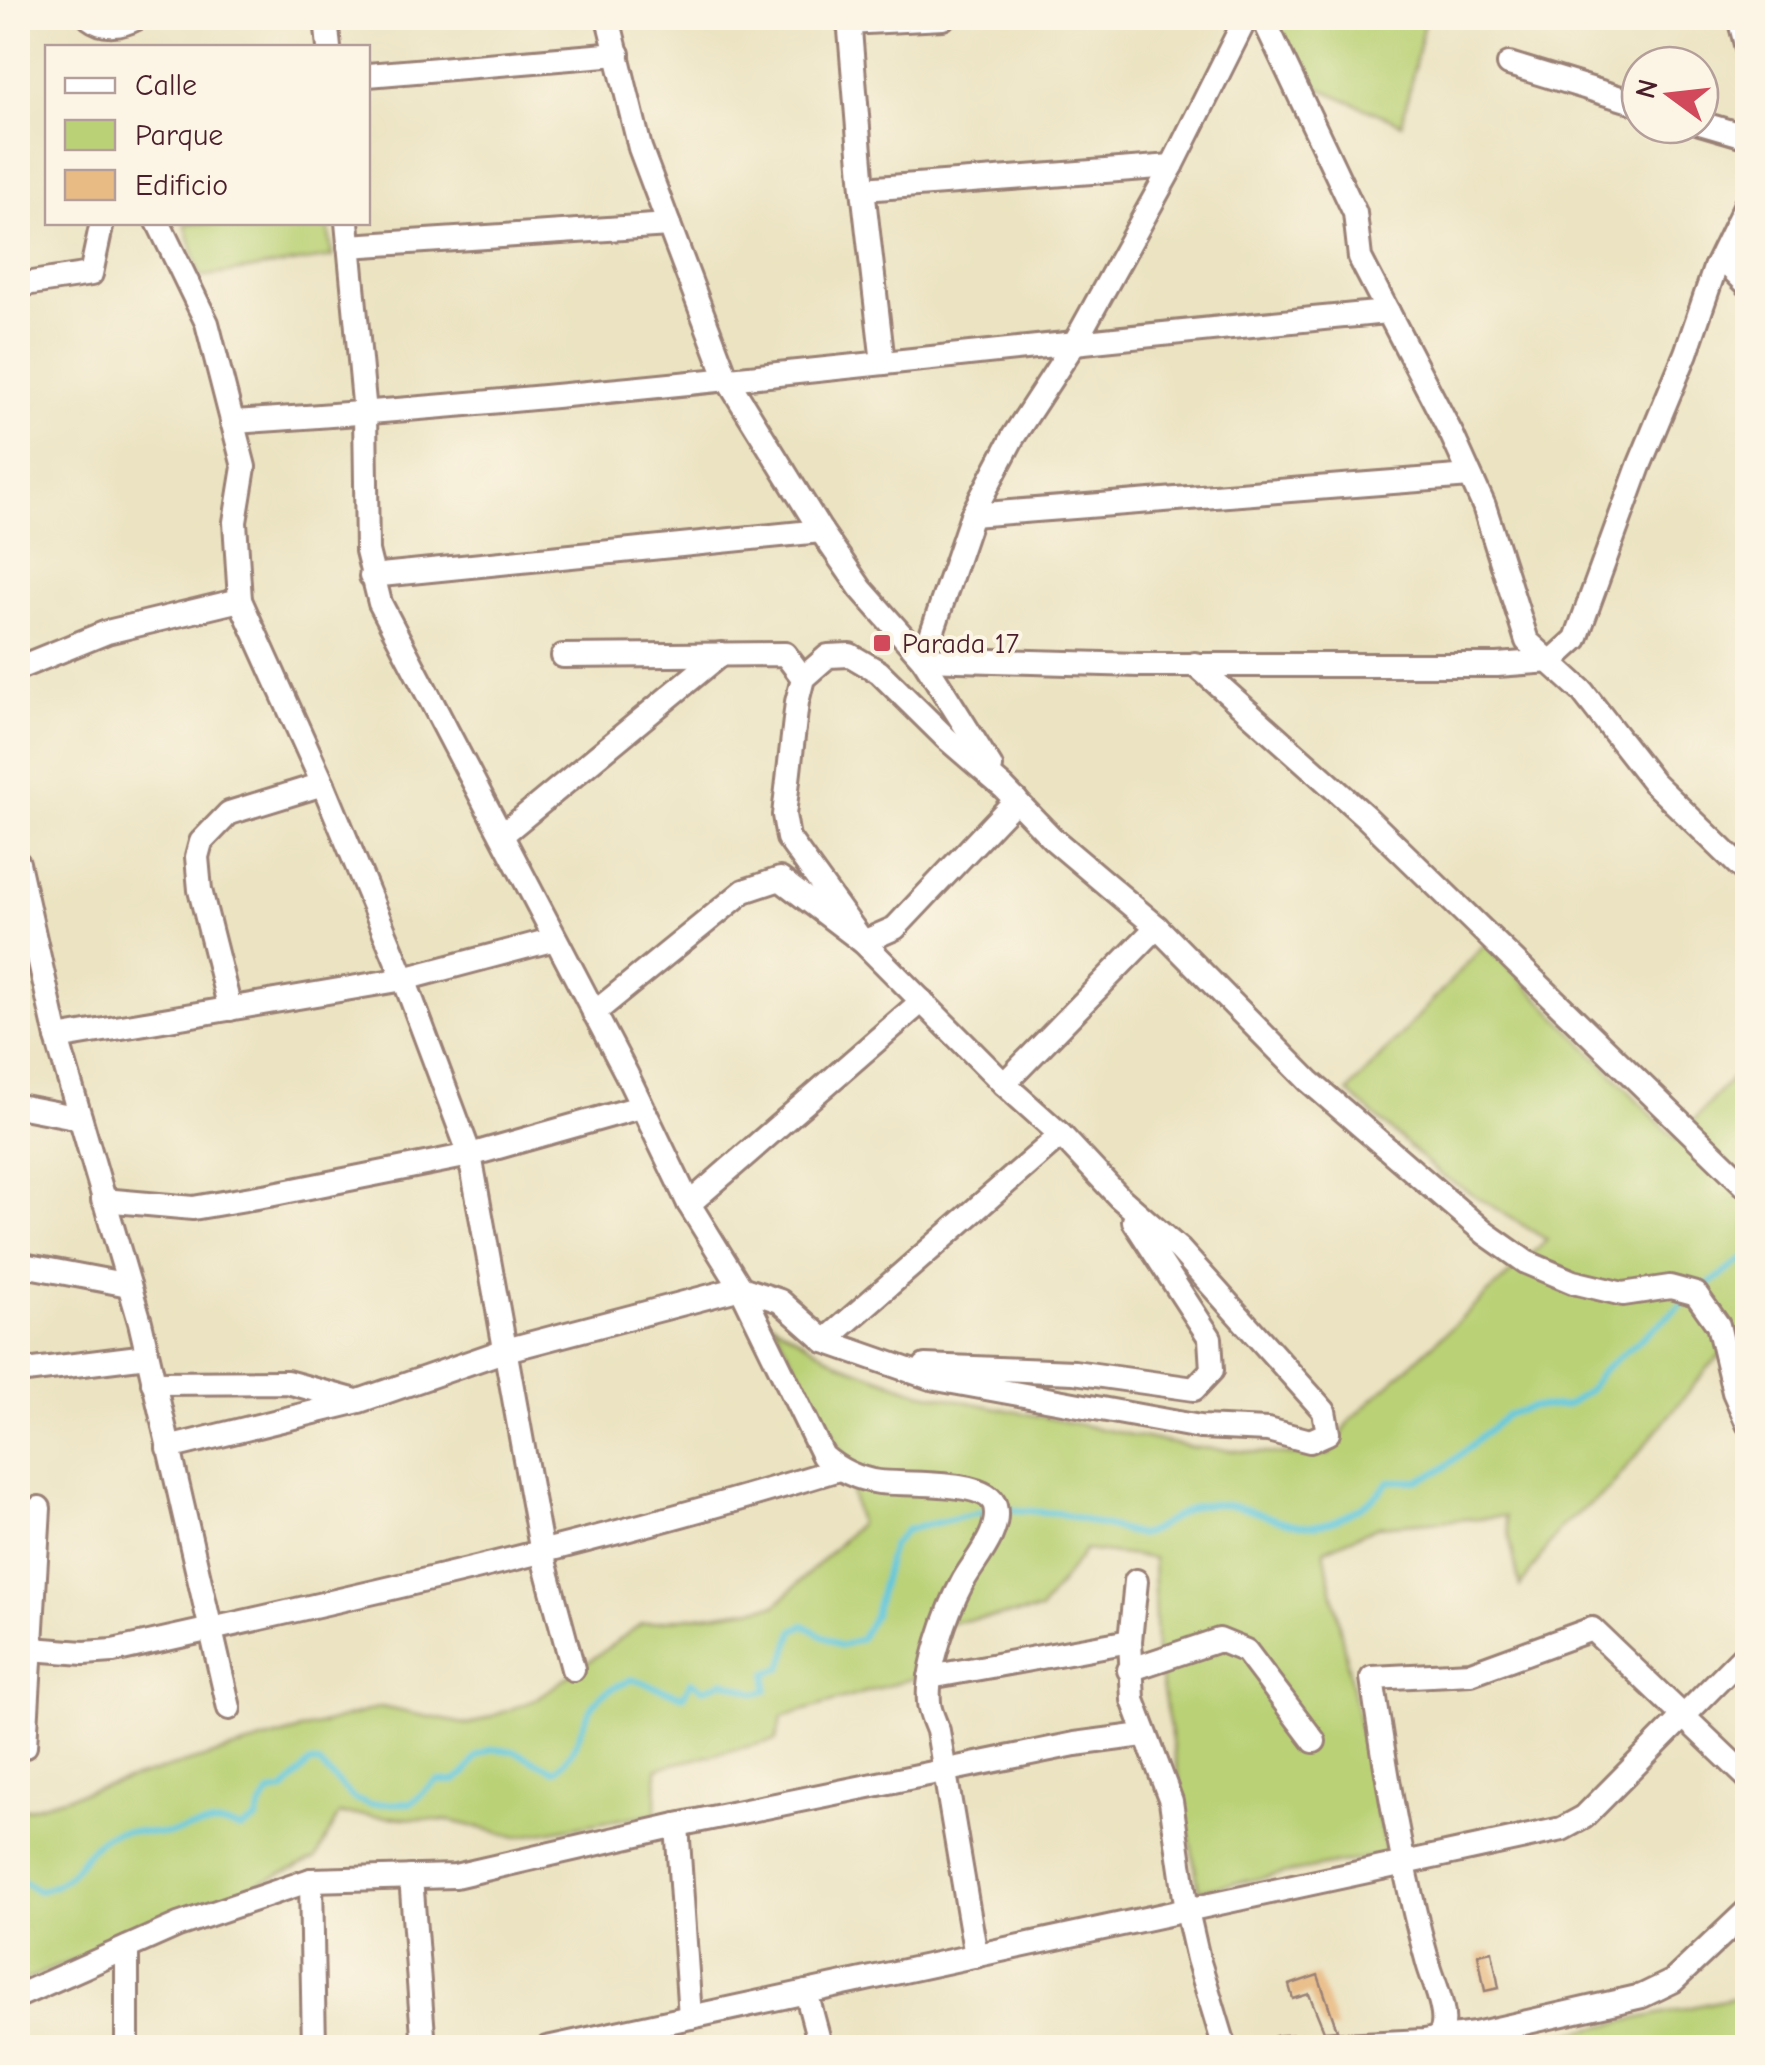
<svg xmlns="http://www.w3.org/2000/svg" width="1765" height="2065" viewBox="0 0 1765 2065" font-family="'Comic Neue',sans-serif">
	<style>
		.green { fill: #bad176; stroke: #827850; stroke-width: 2.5 }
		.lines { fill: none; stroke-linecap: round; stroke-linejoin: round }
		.stream { stroke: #61c7dd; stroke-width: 6 }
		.building { fill: #e8bb85 }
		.minor-casing { stroke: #9a8176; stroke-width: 28 }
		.minor { stroke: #fff; stroke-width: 22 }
		.poi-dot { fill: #d1495b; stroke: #fcf5e5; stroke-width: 4 }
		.labels { text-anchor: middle; stroke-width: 8; stroke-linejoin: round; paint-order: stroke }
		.poi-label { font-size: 28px; fill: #4a1f2b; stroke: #fcf5e5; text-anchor: start }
	</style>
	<rect width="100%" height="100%" fill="#fcf5e5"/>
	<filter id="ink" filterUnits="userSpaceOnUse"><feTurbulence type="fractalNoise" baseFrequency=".01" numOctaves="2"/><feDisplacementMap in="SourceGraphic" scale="20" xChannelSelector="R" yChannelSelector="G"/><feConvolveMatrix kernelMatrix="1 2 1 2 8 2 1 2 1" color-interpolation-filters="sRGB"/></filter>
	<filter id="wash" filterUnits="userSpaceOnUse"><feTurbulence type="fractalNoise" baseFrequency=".0048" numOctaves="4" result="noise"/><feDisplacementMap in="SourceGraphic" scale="40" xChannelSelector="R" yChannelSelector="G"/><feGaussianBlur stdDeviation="2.25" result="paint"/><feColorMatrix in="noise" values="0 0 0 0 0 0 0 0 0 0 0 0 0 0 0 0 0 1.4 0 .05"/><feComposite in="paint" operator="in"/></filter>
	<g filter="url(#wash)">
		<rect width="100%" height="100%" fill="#ebe3c1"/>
		<!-- green -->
		<g class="green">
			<path d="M1271,18H1425L1402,124L1307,83Z"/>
			<path d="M185,223H328L332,257L200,277Z"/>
			<path d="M1486,943L1676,1140L1747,1061V1326L1708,1368L1609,1489L1561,1527L1520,1587L1505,1516L1379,1526L1324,1550L1386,1854L1199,1890L1156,1652L1153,1558L1085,1550L1040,1611L928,1625L914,1678L782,1717L776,1740L657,1768L656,1813L517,1837L451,1821L339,1814L316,1859L18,1983V1811L381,1707L469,1725L535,1700L641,1624L776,1605L859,1524L842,1451L772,1322L839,1363L919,1392L1190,1447L1303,1456L1330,1454L1351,1419L1547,1240L1441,1175L1348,1092Z"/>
			<path d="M1747,1995V2047H1491L1519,2044Z"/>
		</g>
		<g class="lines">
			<!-- stream -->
			<g class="stream">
				<path d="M1700,1291L1748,1256"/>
				<path d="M1002,1509L1058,1513L1139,1535C1162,1530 1179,1508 1202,1505C1236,1500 1263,1517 1294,1524C1325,1532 1373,1506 1389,1481H1417L1443,1469L1507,1415L1532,1407L1565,1406L1588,1391L1601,1372L1690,1298"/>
				<path d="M18,1878L38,1891C78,1883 77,1855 103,1838C125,1824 148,1837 172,1833C198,1828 214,1819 240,1829L257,1820L261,1806L270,1793L284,1791L310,1763L319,1764L354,1799L369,1804L411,1803L437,1781H455L465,1773L477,1756L491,1749L514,1751L555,1771C582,1749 579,1717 602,1695C610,1689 622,1684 631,1679L683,1696L691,1681L704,1689L724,1681L755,1693L767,1691V1673L782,1668L794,1630L804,1625L840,1646L860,1639L874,1615L892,1545L906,1530L990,1510"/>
			</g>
		</g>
		<g id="blocks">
			<!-- building -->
			<g class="building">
				<path d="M1492,1951L1499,1988L1485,1991L1478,1954Z"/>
				<path d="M1318,1975L1337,2030L1324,2031L1309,1994L1293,1999L1289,1985Z"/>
			</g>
		</g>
	</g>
	<g filter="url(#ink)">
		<use href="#blocks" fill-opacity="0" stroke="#9a8176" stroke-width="2.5"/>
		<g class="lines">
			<defs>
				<g id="minor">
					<path d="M90,18C104,29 122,26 137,18"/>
					<path d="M326,18L329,48"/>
					<path d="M608,18L640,148L727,379L821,531L861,589L923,659L991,767"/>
					<path d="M849,18L863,189L883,363"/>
					<path d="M1263,18L1355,213L1360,258L1452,435L1484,506L1527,641L1582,691L1653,782L1748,874"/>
					<path d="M1739,18L1748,52"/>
					<path d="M847,23L943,18"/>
					<path d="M1509,64L1640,104"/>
					<path d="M368,75L618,54"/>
					<path d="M1700,123L1748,137"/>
					<path d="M863,189L1172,166"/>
					<path d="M158,222L207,323L244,467L235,522L240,600L323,784L404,979L470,1155L542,1553L573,1669"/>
					<path d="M347,222L365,413L367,551L380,603L626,1073L689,1204L741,1288L823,1456C840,1471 857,1479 879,1482C902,1485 988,1479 995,1506C1002,1532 973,1562 962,1583C947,1611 926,1670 929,1702C929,1711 935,1722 938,1731L976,1956"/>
					<path d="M349,246L669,225"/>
					<path d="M1715,268L1748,200"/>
					<path d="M18,285L91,274L102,222"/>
					<path d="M232,422C618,397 1002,347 1388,312"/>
					<path d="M972,515L1470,476"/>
					<path d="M371,576L821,531"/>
					<path d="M563,656L785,654L803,678"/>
					<path d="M923,659L1140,665H1497L1552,661L1576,639L1639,466L1686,353L1715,268L1727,264L1748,285"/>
					<path d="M923,659L972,515L1013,437L1075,342L1172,166L1246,18"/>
					<path d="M1195,664L1365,816L1748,1188"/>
					<path d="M18,668L107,632L240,600"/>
					<path d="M502,835L721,654"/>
					<path d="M18,863L57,1038L140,1322L229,1708"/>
					<path d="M230,1009L200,890L197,857L201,842L229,813L323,784"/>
					<path d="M594,1013L744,891L780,879L863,942L895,928L1016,800"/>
					<path d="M57,1038L404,979L555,939"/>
					<path d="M1004,1084L1157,927"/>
					<path d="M18,1106L80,1118"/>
					<path d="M103,1200L193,1208L269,1195L470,1155L640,1107"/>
					<path d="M689,1204L922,1001"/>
					<path d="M18,1264L129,1285"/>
					<path d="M825,1341L1061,1135"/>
					<path d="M925,1366L1074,1372L1194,1389L1212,1370L1210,1338L1134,1221"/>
					<path d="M18,1372L147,1356"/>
					<path d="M153,1383L287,1382L353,1400"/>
					<path d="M168,1448L359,1401L506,1350L741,1288L780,1301L825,1341L931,1378L1200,1427L1268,1430L1310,1441L1328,1433L1324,1411L1180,1250L1119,1197L1061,1135L1004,1084L863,942L788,838L784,815L797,702L803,678L828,656L850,655L879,672L946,738L1004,788L1053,839L1157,927L1309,1081L1485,1233L1526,1262L1573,1282L1623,1294L1670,1287L1696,1294L1718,1325L1734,1392L1748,1424"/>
					<path d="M1136,1581L1130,1641L1133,1700L1171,1801L1187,1911L1198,1959L1225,2048"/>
					<path d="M18,1648L84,1653L113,1651C357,1597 600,1543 839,1469"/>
					<path d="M1129,1670L1219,1640L1246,1651L1314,1741"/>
					<path d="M930,1677L1130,1641"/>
					<path d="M25,1746L39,1508"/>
					<path d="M677,1825L690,2017"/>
					<path d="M411,1877L424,2048"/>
					<path d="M311,1880L314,2048"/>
					<path d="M127,1948V2048"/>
					<path d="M806,1992L821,2048"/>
					<path d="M18,1996L178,1925L311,1880L455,1876L677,1825L1075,1744L1143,1735"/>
					<path d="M1436,2039L1475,2034L1642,1996L1673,1981L1748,1910"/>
					<path d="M547,2048L1562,1829L1584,1817L1748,1651"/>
					<path d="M1280,2048L1424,2041C1431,2040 1439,2039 1442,2030C1448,2012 1433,1981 1428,1963C1402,1870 1386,1773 1372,1678L1471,1673L1592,1629L1748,1778"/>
				</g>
			</defs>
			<!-- minor casing -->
			<use href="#minor" class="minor-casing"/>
			<!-- minor -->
			<use href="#minor" class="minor"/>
		</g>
	</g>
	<!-- markers -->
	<rect class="poi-dot" x="872" y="633" width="20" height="20" rx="5"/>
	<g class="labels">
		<!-- poi labels -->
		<g class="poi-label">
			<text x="902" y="653">Parada 17</text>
		</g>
	</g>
	<!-- margin -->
	<rect width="1765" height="2065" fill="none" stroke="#fcf5e5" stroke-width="60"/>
	<!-- legend -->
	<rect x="45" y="45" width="325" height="180" fill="#fcf5e5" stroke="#b59f9b" stroke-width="2.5"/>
	<rect x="65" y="78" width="50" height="15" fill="#ffffff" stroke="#b59f9b" stroke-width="2.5"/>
	<text x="135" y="95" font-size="30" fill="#4a1f2b">Calle</text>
	<rect x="65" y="120" width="50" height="30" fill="#bad176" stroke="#b59f9b" stroke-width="2.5"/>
	<text x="135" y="145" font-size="30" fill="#4a1f2b">Parque</text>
	<rect x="65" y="170" width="50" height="30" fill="#e8bb85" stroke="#b59f9b" stroke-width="2.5"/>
	<text x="135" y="195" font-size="30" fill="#4a1f2b">Edificio</text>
	<!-- north arrow -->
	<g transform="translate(1670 95) rotate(285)"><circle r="48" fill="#fcf5e5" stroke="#b59f9b" stroke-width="2.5"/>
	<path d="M0-8L18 38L0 25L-18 38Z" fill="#d1495b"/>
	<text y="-15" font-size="28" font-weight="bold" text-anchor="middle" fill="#4a1f2b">N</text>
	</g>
</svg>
